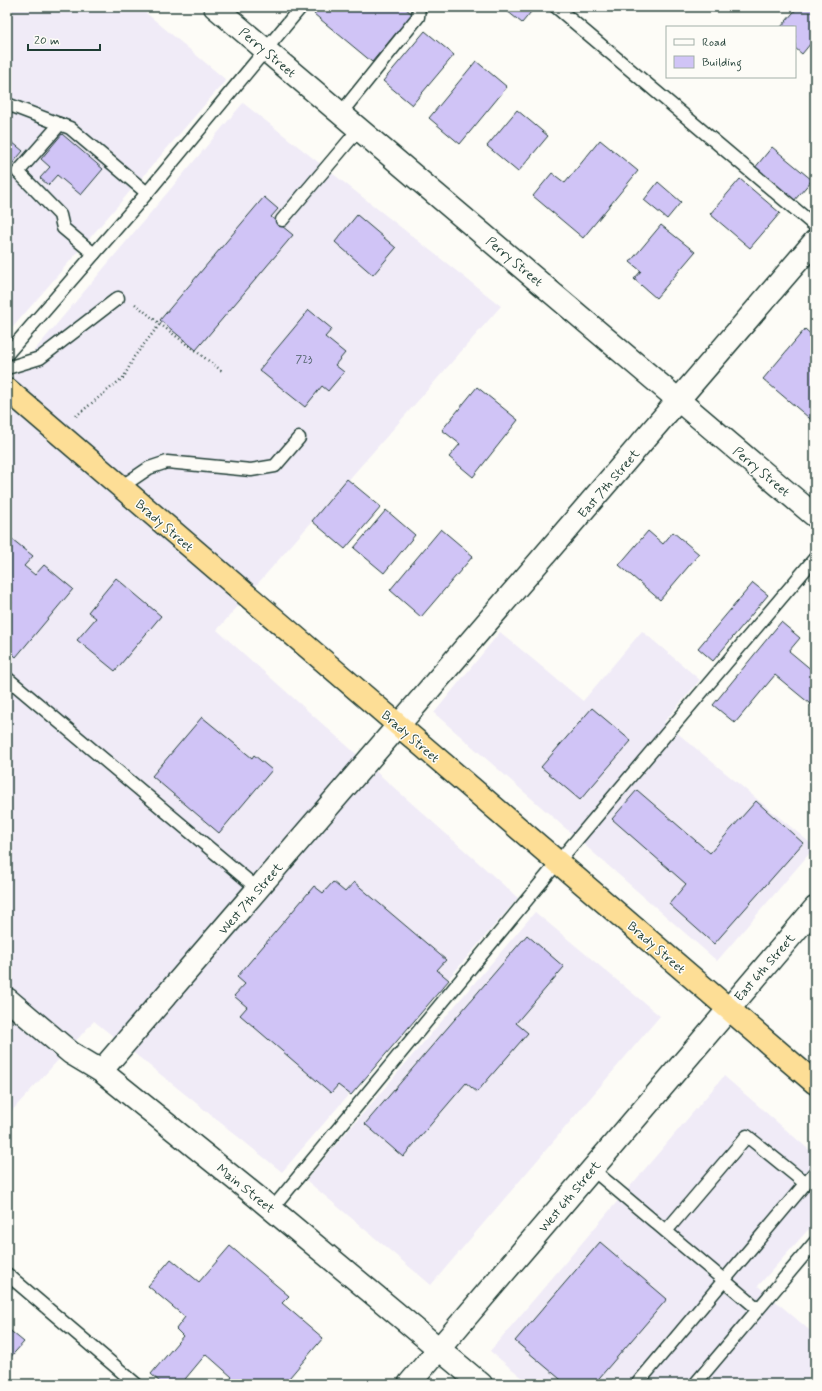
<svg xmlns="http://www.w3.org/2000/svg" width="822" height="1391" viewBox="0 0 822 1391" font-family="Mynerve,sans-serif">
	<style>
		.built { fill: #f0ebf7 }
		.building { fill: #d0c4f6; stroke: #1f3d34 }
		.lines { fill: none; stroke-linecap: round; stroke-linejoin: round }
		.service-casing { stroke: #1f3d34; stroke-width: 15 }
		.minor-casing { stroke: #1f3d34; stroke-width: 25 }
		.tertiary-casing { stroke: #1f3d34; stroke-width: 25 }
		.trunk-casing { stroke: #1f3d34; stroke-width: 25 }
		.path { stroke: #1f3d34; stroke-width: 2.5; stroke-dasharray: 1 3; stroke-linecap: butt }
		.service { stroke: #fdfcf7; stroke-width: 12 }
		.minor { stroke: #fdfcf7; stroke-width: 22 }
		.tertiary { stroke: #fdfcf7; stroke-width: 22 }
		.trunk { stroke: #fdde96; stroke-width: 22 }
		.labels { text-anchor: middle; stroke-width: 3; stroke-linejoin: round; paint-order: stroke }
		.number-label { font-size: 11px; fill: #4b5f64 }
		.street-label { font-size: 13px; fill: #1f3d34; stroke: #fdfcf7 }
	</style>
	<rect width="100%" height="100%" fill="#fdfcf7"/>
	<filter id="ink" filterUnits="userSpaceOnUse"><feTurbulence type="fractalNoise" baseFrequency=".025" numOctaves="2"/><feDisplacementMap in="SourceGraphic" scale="8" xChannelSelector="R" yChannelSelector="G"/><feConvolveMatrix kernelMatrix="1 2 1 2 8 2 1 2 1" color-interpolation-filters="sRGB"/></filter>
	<g filter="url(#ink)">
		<!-- built -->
		<g class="built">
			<path d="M7,7H139L226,80L7,334Z"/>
			<path d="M243,103L501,306L217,630L518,898L282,1172L94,1021L7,1116V383Z"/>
			<path d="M642,631L700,680L664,722L815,847L717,961L434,713L500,632L583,701Z"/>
			<path d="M535,912L660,1016L431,1285L306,1180Z"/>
			<path d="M724,1076L815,1155V1222L758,1286L815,1335V1384H530L490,1351Z"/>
		</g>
		<!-- building -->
		<g class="building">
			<path d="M321,7H404L412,14L372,62L314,14Z"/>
			<path d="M502,7H535L522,23Z"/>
			<path d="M798,7H815V38L802,54L795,48V27H781Z"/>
			<path d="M425,31L454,55L412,105L383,81Z"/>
			<path d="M476,61L507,87L460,144L429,118Z"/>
			<path d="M517,110L548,136L518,172L487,146Z"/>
			<path d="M62,134L103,169L81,195L57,175L48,185L40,178L50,167L41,159Z"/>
			<path d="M7,138L23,151L7,170Z"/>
			<path d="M600,140L638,171L583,238L533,196L552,173L565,183Z"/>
			<path d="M772,147L812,180L793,202L754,169Z"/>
			<path d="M740,179L780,213L750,248L710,214Z"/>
			<path d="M658,182L681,202L667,219L644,200Z"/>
			<path d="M264,197L278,209L271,217L293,235L196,350L160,320Z"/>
			<path d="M357,215L396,248L373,275L335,242Z"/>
			<path d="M661,225L695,252L656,298L634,279L641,271L630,262Z"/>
			<path d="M309,310L332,329L325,337L345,353L335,365L344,372L328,391L322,386L305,407L259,370Z"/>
			<path d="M805,329L815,338V423L763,379Z"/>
			<path d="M477,387L518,420L473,477L449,457L460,444L442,430Z"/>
			<path d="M347,479L381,507L345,549L312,521Z"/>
			<path d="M386,510L415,535L384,573L354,548Z"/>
			<path d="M441,529L473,556L421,617L390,590Z"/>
			<path d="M648,531L663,544L673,532L699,554L660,600L619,565Z"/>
			<path d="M7,535L33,556L24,566L35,575L44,565L73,589L16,657L7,649V608L12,602L7,597Z"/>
			<path d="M116,578L161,616L115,671L77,640L96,618L88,612Z"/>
			<path d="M753,583L768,595L713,661L698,648Z"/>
			<path d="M781,622L800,638L789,651L813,671L815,669V708L775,675L735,723L713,705Z"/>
			<path d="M592,708L631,741L580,800L541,767Z"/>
			<path d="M815,711V719L811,716Z"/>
			<path d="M202,717L252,758L254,755L272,770L219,833L152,776Z"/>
			<path d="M637,790L710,853L756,801L803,843L714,944L669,904L686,884L612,819Z"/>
			<path d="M333,882L345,892L354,882L446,960L437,970L449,980L351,1095L338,1085L331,1093L240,1015L247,1007L234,996L245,984L237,977L314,886L323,893Z"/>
			<path d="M527,935L564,967L516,1023L528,1033L477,1092L466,1083L403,1157L365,1124Z"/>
			<path d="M600,1242L667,1299L594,1384H566L515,1341Z"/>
			<path d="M230,1246L289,1296L282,1303L323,1338L284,1384H226L232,1377L206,1354L181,1384H162L151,1374L183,1336L176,1329L185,1317L148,1286L171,1259L199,1282Z"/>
			<path d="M7,1328L24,1342L7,1361Z"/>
		</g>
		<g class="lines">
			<defs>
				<g id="service">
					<path d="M556,7L815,226"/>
					<path d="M7,104L70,128L147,193"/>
					<path d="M341,113L418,17L419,7"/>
					<path d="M60,124L18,172L60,215L63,228L94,254"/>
					<path d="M282,220L359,129"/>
					<path d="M7,354L147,193L301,7"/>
					<path d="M7,368L40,358L118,298"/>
					<path d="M121,487L149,468L167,462L251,470L275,466L299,438"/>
					<path d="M7,678L258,889"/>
					<path d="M592,1169L758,1309"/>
					<path d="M272,1209L558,862L815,558"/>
					<path d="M666,1231L747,1136L805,1183"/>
					<path d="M7,1274L136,1384"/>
					<path d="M637,1384L815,1172"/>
					<path d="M695,1384L815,1242"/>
				</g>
				<g id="minor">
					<path d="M215,7L815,516"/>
					<path d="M101,1071L815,241"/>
					<path d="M409,1384L815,908"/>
				</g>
				<path id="tertiary" d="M7,999L71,1053L101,1071L256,1196L481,1384"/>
				<path id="trunk" d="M7,389L815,1083"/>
			</defs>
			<!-- service casing -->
			<use href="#service" class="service-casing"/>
			<!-- minor casing -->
			<use href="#minor" class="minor-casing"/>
			<!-- tertiary casing -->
			<use href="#tertiary" class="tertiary-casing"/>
			<!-- trunk casing -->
			<use href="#trunk" class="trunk-casing"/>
			<!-- path -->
			<g class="path">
				<path d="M135,304L160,324L222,371"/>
				<path d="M76,416L124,377L134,357L160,324"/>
			</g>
			<!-- service -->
			<use href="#service" class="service"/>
			<!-- minor -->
			<use href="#minor" class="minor"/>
			<!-- tertiary -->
			<use href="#tertiary" class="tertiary"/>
			<!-- trunk -->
			<use href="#trunk" class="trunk"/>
		</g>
	</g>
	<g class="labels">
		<!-- number labels -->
		<g class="number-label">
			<text x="304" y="363">723</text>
		</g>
		<!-- street labels -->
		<g class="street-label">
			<text transform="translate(268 52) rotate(40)" y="5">Perry Street</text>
			<text transform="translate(515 261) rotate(40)" y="5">Perry Street</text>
			<text transform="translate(762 471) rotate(40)" y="5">Perry Street</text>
			<text transform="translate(608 483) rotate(-49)" y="5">East 7th Street</text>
			<text transform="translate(165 525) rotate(41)" y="5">Brady Street</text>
			<text transform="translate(411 736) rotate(41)" y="5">Brady Street</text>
			<text transform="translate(250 898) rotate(-49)" y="5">West 7th Street</text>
			<text transform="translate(657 947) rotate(41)" y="5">Brady Street</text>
			<text transform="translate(764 967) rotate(-49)" y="5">East 6th Street</text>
			<text transform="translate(246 1188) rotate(39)" y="5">Main Street</text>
			<text transform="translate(569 1196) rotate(-50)" y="5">West 6th Street</text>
		</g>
	</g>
	<!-- margin -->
	<rect width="822" height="1391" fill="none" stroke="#fdfcf7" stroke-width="24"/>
	<rect x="12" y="12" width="798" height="1367" fill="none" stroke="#1f3d34" stroke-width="1.5" filter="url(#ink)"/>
	<!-- legend -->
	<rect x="666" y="26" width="130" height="52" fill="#fdfcf7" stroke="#a4b0a9"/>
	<rect x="674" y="39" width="20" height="6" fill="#fdfcf7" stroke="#a4b0a9"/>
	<text x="702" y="46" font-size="12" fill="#1f3d34">Road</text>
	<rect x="674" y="56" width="20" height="12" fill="#d0c4f6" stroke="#a4b0a9"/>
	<text x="702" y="66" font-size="12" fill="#1f3d34">Building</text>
	<!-- scale -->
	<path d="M28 44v6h72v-6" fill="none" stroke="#1f3d34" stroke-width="2"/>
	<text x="34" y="44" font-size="12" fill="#1f3d34" stroke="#fdfcf7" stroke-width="3" paint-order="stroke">20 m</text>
</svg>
